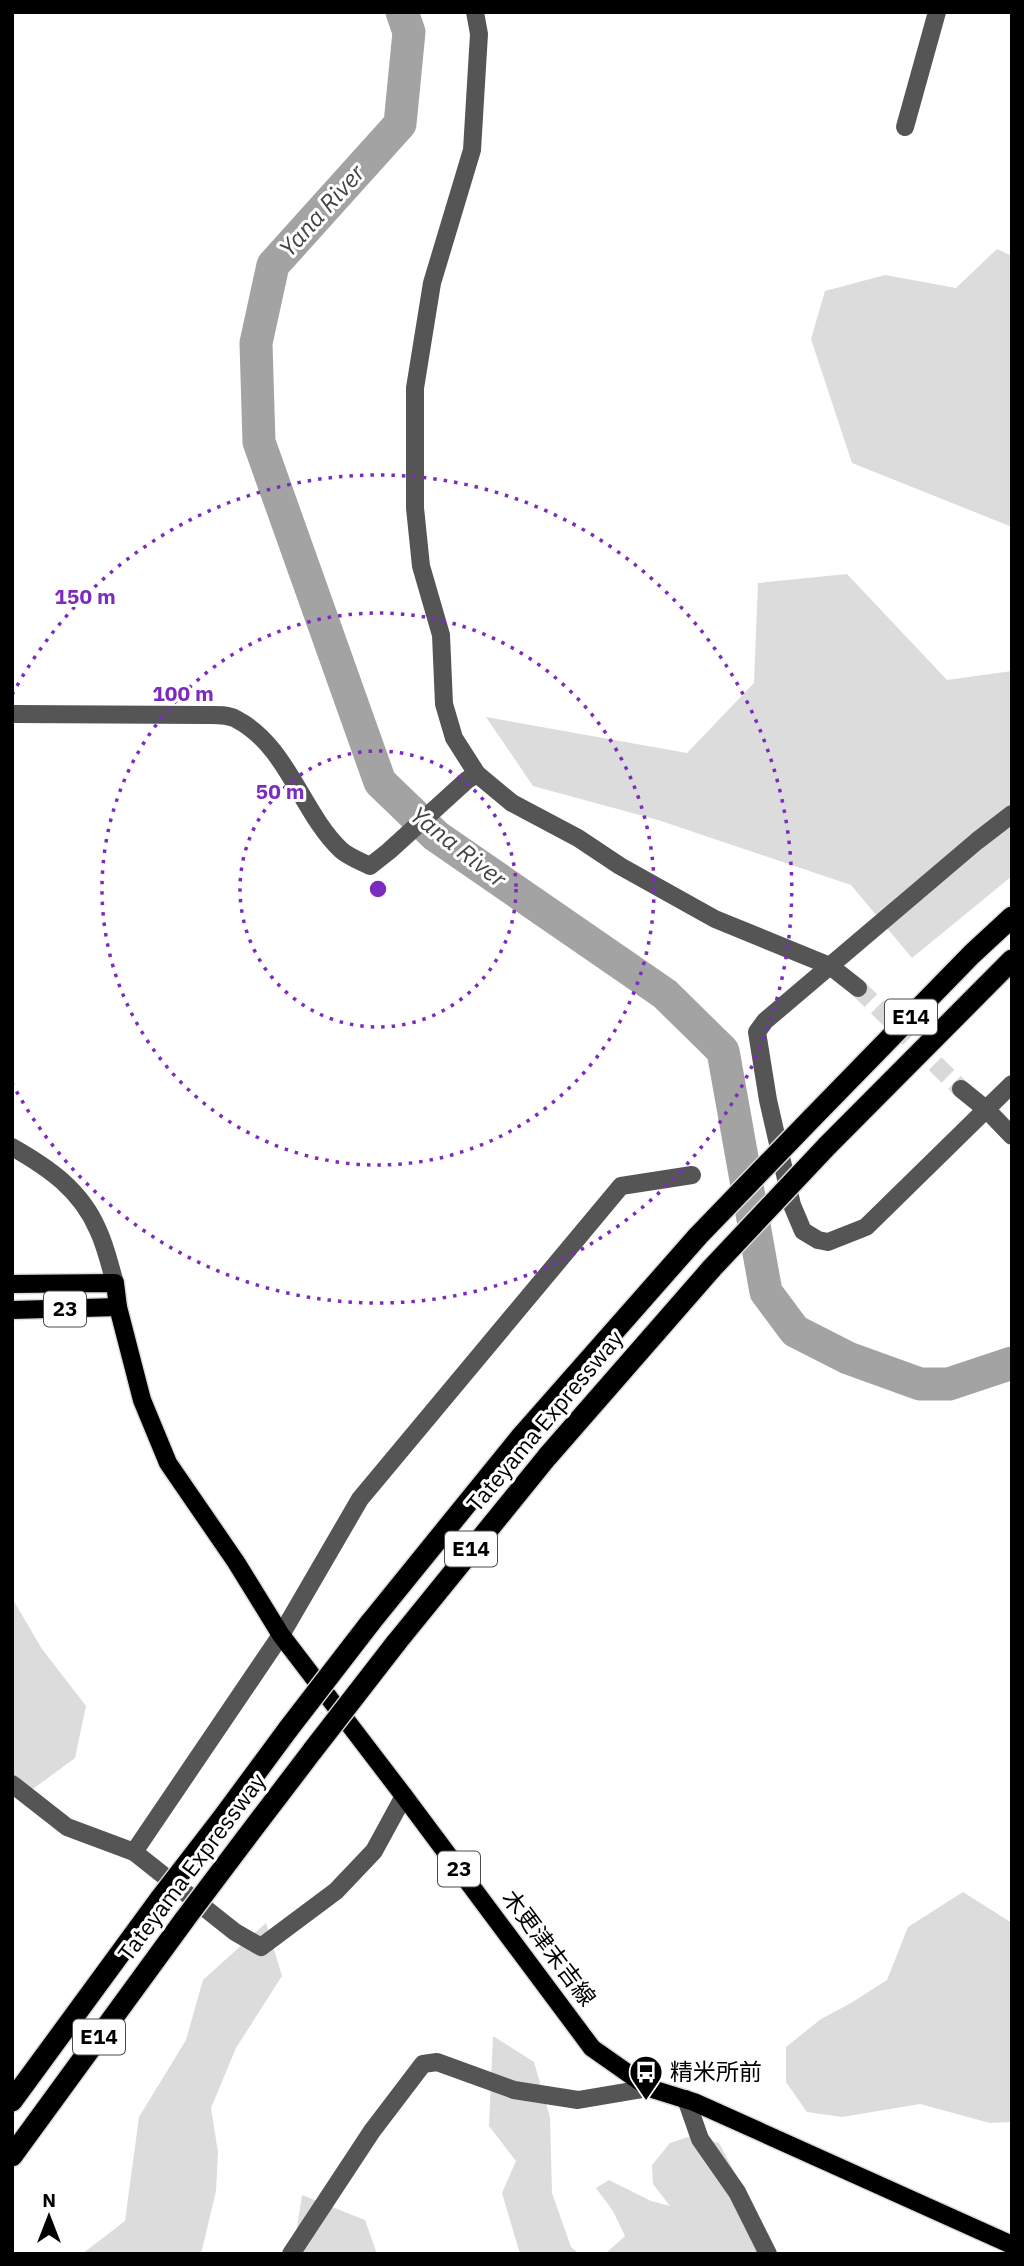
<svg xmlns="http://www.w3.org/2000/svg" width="1024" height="2266" viewBox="0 0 1024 2266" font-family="'IBM Plex Sans','Noto Sans JP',sans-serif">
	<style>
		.green { fill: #dcdcdc }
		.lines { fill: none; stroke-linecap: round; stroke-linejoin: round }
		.river { stroke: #a3a3a3; stroke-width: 33 }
		.minor-tunnel { stroke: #d9d9d9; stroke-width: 18; stroke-dasharray: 18 9; stroke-linecap: butt }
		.major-casing { stroke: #dbdbdb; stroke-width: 21 }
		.highway-casing { stroke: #dbdbdb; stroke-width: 24 }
		.minor { stroke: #555; stroke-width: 18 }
		.major { stroke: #000; stroke-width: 18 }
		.highway { stroke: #000; stroke-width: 21 }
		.highway-bridge-casing { stroke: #dbdbdb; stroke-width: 24; stroke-linecap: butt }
		.highway-bridge { stroke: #000; stroke-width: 21 }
		.ring { fill: none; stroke: #7b2cbf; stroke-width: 3.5; stroke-dasharray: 3.5 7 }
		.labels { text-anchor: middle; stroke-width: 6; stroke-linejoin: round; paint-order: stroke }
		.shield { fill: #fff; stroke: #4c4c4c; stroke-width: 2 }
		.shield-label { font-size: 21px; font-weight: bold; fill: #000 }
		.street-label { font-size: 23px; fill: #000; stroke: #fff }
		.poi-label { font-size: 23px; fill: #000; stroke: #fff; text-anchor: start }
		.water-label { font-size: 24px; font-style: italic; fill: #444; stroke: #fff }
		.centre { fill: #7b2cbf; stroke: #fff; stroke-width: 3.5 }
		.ring-label { font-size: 21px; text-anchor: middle; font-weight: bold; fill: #7b2cbf; stroke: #fff; stroke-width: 6; stroke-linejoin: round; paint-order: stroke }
	</style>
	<rect width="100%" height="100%" fill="#fff"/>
	<!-- green -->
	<g class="green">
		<path d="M997,249L1012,256V527L852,463L811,339L825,291L885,275L956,288Z"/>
		<path d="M847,574L947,680L1012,671V876L912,958L851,885L658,820L533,786L486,717L687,753L754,683L758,583Z"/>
		<path d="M12,1598L42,1649L86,1706L75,1758L22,1797H12Z"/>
		<path d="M963,1892L1012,1923V2122L990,2123L920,2104L842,2117L807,2112L786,2082V2047L821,2019L851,2003L887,1980L908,1927Z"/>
		<path d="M266,1923L282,1976L236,2048L211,2108L218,2152L216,2191L201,2254H82L125,2221L139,2117L186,2040L203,1980Z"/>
		<path d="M493,2036L534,2062L550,2117L552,2193L571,2247L579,2254H520L502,2193L516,2161L489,2126Z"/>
		<path d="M691,2136L719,2143L778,2254H605L625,2236L613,2211L596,2188L609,2180L651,2201L670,2206L653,2184L652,2165L670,2143Z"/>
		<path d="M302,2195L365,2220L377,2254H293Z"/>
	</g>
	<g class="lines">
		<!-- river -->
		<path class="river" d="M402,12L409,32L400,124L273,265L256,343L259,442L380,782L436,836L665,994L723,1051L766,1292L795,1331L848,1358L920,1384H949L1012,1363"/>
		<!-- minor-tunnel -->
		<path class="minor-tunnel" d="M858,988L961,1089"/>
		<defs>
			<g id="major">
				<path d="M12,1284L115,1283L118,1307L142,1400L168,1463L236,1562L281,1635L404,1796L592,2048L649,2088L694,2102L1012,2245"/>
				<path d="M12,1310L118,1307"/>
			</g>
			<g id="highway">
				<path d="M812,1118L972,954L1012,917"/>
				<path d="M827,1146L1012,960"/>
				<path d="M370,1623L520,1438L698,1236"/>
				<path d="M396,1643L547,1457L712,1268"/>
				<path d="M221,1820L289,1728"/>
				<path d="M246,1838L313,1750"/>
				<path d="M12,2101L160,1899"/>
				<path d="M12,2156L185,1919"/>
			</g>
		</defs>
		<!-- major casing -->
		<use href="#major" class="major-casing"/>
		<!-- highway casing -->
		<use href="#highway" class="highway-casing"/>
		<!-- minor -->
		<g class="minor">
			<path d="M475,12L479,34L472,150L432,283L415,388V508L421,566L441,635L444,704L454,738L477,774L512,803L578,838L620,866L715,919L830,966L858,988"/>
			<path d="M905,127L937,12"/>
			<path d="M12,714L204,715C215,715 227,714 236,719C288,746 301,812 341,850C349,857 360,861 370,866L389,851L467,780L477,774"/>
			<path d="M1012,814L977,841L765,1021L757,1032L768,1100L792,1205L803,1231L818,1240L828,1242L866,1227L1012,1084"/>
			<path d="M961,1089L987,1110L1012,1136"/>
			<path d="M12,1147C49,1168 81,1190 98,1230C106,1247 110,1266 115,1283"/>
			<path d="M12,1784L67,1827L134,1852L235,1932L261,1947L336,1891L374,1851L404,1796"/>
			<path d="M134,1852L281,1635L360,1499L621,1186L692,1175"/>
			<path d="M686,2099L700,2139L737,2192L768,2254"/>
			<path d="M291,2254L372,2131L423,2064L437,2062L514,2090L578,2100L649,2088"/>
		</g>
		<!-- major -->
		<use href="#major" class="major"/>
		<!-- highway -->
		<use href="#highway" class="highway"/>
		<defs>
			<g id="highway-bridge">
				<path d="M698,1236L812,1118"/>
				<path d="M712,1268L827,1146"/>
				<path d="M289,1728L370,1623"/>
				<path d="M313,1750L396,1643"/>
				<path d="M160,1899L221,1820"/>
				<path d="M185,1919L246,1838"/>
			</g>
		</defs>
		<!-- highway-bridge casing -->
		<use href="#highway-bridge" class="highway-bridge-casing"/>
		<!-- highway-bridge -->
		<use href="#highway-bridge" class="highway-bridge"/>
	</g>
	<!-- distance rings -->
	<g class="ring">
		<circle cx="378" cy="889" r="138"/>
		<circle cx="378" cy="889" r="276"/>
		<path d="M12 695A414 414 0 1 1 12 1083"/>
	</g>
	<!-- icons -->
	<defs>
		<symbol id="bus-pin" viewBox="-11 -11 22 30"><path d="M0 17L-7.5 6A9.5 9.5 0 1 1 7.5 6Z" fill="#000" stroke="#fff"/><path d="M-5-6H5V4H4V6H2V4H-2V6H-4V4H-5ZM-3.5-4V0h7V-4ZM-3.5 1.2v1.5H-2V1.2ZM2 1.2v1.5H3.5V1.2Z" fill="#fff"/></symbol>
	</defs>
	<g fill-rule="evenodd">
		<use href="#bus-pin" x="627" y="2053" width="38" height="52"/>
	</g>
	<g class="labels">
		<!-- shield labels -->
		<g class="shield">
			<rect x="885" y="999.5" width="52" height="35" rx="5"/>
			<rect x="44" y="1291.5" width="42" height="35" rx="5"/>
			<rect x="445" y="1531.5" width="52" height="35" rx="5"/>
			<rect x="438" y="1851.5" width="42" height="35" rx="5"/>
			<rect x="73" y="2019.5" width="52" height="35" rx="5"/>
		</g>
		<g class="shield-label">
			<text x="911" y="1024">E14</text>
			<text x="65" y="1316">23</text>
			<text x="471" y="1556">E14</text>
			<text x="459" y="1876">23</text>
			<text x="99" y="2044">E14</text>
		</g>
		<!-- street labels -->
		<g class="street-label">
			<text transform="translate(545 1421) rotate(-50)" y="8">Tateyama Expressway</text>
			<text transform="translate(192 1867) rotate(-53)" y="8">Tateyama Expressway</text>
			<text transform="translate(549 1948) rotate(53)" y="8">木更津末吉線</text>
		</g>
		<!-- poi labels -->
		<g class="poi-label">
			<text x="670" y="2080">精米所前</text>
		</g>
		<!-- water labels -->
		<g class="water-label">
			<text transform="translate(322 211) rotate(-48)" y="8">Yana River</text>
			<text transform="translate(458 847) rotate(38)" y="8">Yana River</text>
		</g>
	</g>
	<circle cx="378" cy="889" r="10" class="centre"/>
	<g class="ring-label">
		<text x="85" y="604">150 m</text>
		<text x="183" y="701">100 m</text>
		<text x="280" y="799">50 m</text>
	</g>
	<!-- border -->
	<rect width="1024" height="2266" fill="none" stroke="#000000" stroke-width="28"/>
	<!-- north arrow -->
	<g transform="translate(49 2217)" stroke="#ffffff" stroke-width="5" paint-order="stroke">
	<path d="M0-5L12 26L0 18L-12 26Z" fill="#000000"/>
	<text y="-10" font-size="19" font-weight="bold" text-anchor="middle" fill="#000000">N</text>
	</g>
</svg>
